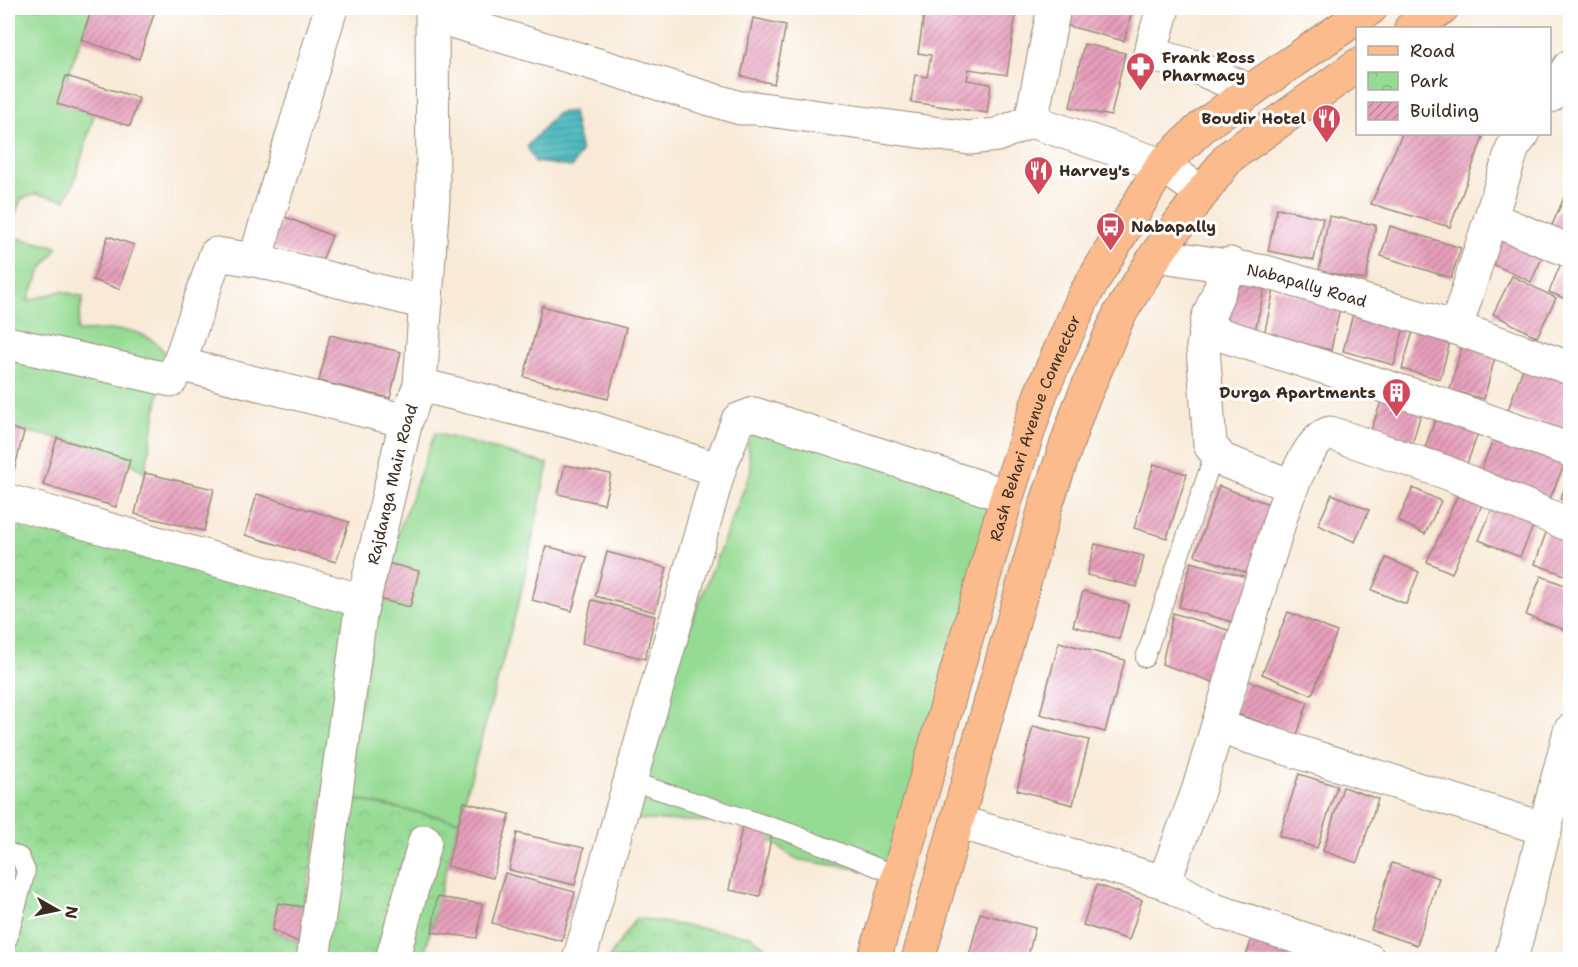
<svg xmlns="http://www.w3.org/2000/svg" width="1578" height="967" viewBox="0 0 1578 967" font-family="'Shantell Sans',sans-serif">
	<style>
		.green { fill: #96db94; stroke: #688259; stroke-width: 1.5 }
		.park { fill: url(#park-crowns); stroke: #688259; stroke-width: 1.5 }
		.water { fill: url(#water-rules); stroke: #42706e; stroke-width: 1.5 }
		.building { fill: url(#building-hatch) }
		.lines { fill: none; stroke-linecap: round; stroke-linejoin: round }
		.service-casing { stroke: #9a8a7a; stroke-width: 20 }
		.minor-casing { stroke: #9a8a7a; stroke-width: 35 }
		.tertiary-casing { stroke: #9a8a7a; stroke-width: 35 }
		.primary-casing { stroke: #9a8a7a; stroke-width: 35 }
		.service { stroke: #fff; stroke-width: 18 }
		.minor { stroke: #fff; stroke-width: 33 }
		.tertiary { stroke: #fff; stroke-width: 33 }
		.primary { stroke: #fbbb8d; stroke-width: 33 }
		.labels { text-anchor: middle; stroke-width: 6; stroke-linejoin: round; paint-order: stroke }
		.poi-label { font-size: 16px; font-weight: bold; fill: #3b2a1e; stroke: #fff; text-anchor: start }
		.street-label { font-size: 16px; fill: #3b2a1e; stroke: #fff }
	</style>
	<defs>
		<pattern id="park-crowns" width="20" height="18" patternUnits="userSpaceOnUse" patternTransform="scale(1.5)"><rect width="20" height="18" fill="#96db94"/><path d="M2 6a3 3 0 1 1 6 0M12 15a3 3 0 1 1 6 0" fill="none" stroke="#82bc7f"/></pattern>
		<pattern id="water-rules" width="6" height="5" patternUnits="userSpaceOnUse" patternTransform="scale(1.5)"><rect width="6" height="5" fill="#48b7be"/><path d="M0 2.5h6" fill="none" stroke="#3d959a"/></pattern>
		<pattern id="building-hatch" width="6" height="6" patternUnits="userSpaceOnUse" patternTransform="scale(1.5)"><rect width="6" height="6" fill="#e79fbc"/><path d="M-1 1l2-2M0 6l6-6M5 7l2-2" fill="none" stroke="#bc8298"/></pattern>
	</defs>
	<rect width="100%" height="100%" fill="#fff"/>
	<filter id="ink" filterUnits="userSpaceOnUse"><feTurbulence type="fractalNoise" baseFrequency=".0167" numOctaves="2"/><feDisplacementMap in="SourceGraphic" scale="12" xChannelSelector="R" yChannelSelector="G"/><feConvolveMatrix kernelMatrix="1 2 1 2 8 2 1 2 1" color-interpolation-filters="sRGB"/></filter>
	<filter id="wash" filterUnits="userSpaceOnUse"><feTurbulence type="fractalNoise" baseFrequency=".008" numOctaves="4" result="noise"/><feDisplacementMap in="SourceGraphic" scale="24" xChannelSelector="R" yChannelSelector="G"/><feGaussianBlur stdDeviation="1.35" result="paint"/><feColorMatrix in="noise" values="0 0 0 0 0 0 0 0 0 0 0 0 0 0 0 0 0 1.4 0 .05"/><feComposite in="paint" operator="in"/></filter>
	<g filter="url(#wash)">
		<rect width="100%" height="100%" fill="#f8ead7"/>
		<!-- green -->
		<g class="green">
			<path d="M8,8H92L58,103L94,115L74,182L65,200L36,194L21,199L8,234Z"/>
			<path d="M8,236L58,247L41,270L27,301L61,291L83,297L77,331C113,331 142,322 166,354L145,473C109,443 52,439 8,427Z"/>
			<path d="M745,420L1007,496L899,876L795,859L748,823L626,819L662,697L751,471Z"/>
			<path d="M435,433L548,464L520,597L459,821L344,797L378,599L410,607L419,572L387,563Z"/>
		</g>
		<!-- park -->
		<g class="park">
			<path d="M8,512L356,606L304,907L278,903L273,930L302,944L327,794L459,821L423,959H8V911L12,861L8,874Z"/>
			<path d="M636,918L751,936L776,956V959H608Z"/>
		</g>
		<!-- water -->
		<path class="water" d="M573,111L581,152L572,167L535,162L527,146L557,113Z"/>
		<g id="blocks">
			<!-- building -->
			<g class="building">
				<path d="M92,8H156L139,59L81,40Z"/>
				<path d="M925,8H987L1016,12L1007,75L969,69L967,80L991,84L987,113L911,102L915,75L927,77L931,55L918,53Z"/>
				<path d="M1066,8H1133L1124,41L1061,24Z"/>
				<path d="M753,18L786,25L774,84L741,76Z"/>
				<path d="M1084,44L1125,53L1111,116L1070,107Z"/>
				<path d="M66,76L139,98L130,126L57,104Z"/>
				<path d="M1402,134H1478L1483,137L1450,227L1371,204Z"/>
				<path d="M1570,184V242L1549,232Z"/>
				<path d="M1277,208L1323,218L1314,260L1268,251Z"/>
				<path d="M283,216L332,236L320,266L271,247Z"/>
				<path d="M1329,216L1376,225L1366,280L1319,271Z"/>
				<path d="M1390,226L1461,248L1451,278L1381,256Z"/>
				<path d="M1502,229L1546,249L1531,282L1488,262Z"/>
				<path d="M108,236L134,245L119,289L93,280Z"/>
				<path d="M1564,256L1570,259V301L1549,292Z"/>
				<path d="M1227,273L1266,282L1255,331L1215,321Z"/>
				<path d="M1512,276L1556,298L1537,337L1493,314Z"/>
				<path d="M1274,289L1341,303L1331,350L1264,335Z"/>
				<path d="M542,306L626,328L608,399L524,377Z"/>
				<path d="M1355,306L1406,319L1394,365L1343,351Z"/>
				<path d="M1416,321L1453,331L1440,379L1402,369Z"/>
				<path d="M330,335L401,352L390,398L319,381Z"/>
				<path d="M1464,337L1498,346L1484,399L1450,390Z"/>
				<path d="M1526,360L1570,377V420L1566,431L1508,410Z"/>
				<path d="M1386,387L1425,399L1410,452L1369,436Z"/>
				<path d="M1441,404L1483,420L1465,469L1423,453Z"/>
				<path d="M1499,425L1570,451L1549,501L1479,475Z"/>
				<path d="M8,427L24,432L12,478L8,477Z"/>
				<path d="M57,438L130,460L116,507L43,485Z"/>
				<path d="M1154,464L1187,474L1167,538L1134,528Z"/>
				<path d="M565,465L611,474L604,504L558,494Z"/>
				<path d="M145,473L214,489L204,531L135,514Z"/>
				<path d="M1570,476V504L1560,499Z"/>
				<path d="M1219,486L1277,507L1253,575L1195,555Z"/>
				<path d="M1413,488L1441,501L1425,534L1398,521Z"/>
				<path d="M1461,488L1485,498L1452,573L1427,562Z"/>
				<path d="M257,494L349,522L336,562L245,535Z"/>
				<path d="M1332,494L1369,510L1355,542L1318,525Z"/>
				<path d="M1497,497L1538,515L1520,557L1479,540Z"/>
				<path d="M1549,524L1570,531V577L1535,564Z"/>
				<path d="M1095,544L1144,556L1137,587L1087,575Z"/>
				<path d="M546,546L587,557L572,611L532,600Z"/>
				<path d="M607,552L667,568L655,612L595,596Z"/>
				<path d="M1386,558L1419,572L1406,604L1372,590Z"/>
				<path d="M1191,562L1255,579L1243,625L1179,607Z"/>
				<path d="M387,563L419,571L410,607L378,599Z"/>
				<path d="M1541,576L1570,587V632L1526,615Z"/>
				<path d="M1083,591L1129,604L1119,639L1073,626Z"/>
				<path d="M592,600L655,616L645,659L582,643Z"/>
				<path d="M1288,612L1337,632L1312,695L1262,674Z"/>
				<path d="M1173,613L1241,634L1224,686L1162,664Z"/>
				<path d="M1059,642L1125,660L1105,732L1040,714Z"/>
				<path d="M1246,680L1308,702L1297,735L1235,713Z"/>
				<path d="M1033,726L1089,740L1073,805L1017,790Z"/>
				<path d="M1299,774L1337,786L1317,848L1279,836Z"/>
				<path d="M1343,787L1378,799L1357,863L1323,851Z"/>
				<path d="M464,802L510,814L493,878L447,866Z"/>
				<path d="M742,827L772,832L760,896L729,890Z"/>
				<path d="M517,833L584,848L575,885L509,870Z"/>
				<path d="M1392,863L1439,878L1417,945L1371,930Z"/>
				<path d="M505,873L575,892L562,941L492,923Z"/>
				<path d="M1097,885L1142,900L1129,940L1083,925Z"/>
				<path d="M437,897L482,904L477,938L432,932Z"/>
				<path d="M278,903L304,907L303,944L272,930Z"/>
				<path d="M980,913L1035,928L1027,960H968Z"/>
				<path d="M1255,928L1314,960H1245Z"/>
				<path d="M424,953L445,959V960H422Z"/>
			</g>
		</g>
	</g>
	<g filter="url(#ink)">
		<use href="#blocks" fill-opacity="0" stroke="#9a8a7a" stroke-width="1.5"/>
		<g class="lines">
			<defs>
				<g id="service">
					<path d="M1145,658L1214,454"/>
					<path d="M630,781L791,833L899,876"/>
					<path d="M8,852L20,857L26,871L8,939"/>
				</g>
				<g id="minor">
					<path d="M1054,8L1031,121L1162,165L1201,192"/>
					<path d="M1163,8L1150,54L1196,67L1250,91"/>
					<path d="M432,15L740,108H755L969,138L997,135L1031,121"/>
					<path d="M1550,96L1570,66"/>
					<path d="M1492,219L1570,251"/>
					<path id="s1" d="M1156,255L1266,272L1456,328L1570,368"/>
					<path d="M255,260L331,8"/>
					<path d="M1230,264L1208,318L1203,347L1210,445L1222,460L1292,486"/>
					<path d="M1456,328L1513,147L1523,134"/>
					<path d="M1206,330L1441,404L1570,450"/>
					<path d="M8,343L171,380L179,364L216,254L255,260L426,303"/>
					<path d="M179,364L406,421"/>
					<path d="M420,385L579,424L719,470"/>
					<path d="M8,501L363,601"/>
					<path d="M1218,727L1545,829"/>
					<path d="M958,822L1164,882L1214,910L1369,960"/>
					<path d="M1164,882L1198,791L1282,513C1289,493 1308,438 1330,433L1445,472L1570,525"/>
					<path d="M392,960L425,841"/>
					<path d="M579,960L719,470L738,420L754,414L1007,496"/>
					<path d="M1511,960L1570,731"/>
				</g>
				<g id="tertiary">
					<path id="s2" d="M313,960L360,616L406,421L420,385L433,198L432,8"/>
				</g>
				<g id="primary">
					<path d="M1411,28L1442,8"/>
					<path id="s3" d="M874,960L1007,496L1041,393L1084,296L1162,165L1202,127L1250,91L1371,8"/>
					<path d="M918,960L1045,508L1079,408L1119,315L1156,255L1229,157L1358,65"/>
				</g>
			</defs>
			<!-- service casing -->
			<use href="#service" class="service-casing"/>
			<!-- minor casing -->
			<use href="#minor" class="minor-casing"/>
			<!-- tertiary casing -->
			<use href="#tertiary" class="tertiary-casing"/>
			<!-- primary casing -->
			<use href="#primary" class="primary-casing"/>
			<!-- service -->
			<use href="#service" class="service"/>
			<!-- minor -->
			<use href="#minor" class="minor"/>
			<!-- tertiary -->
			<use href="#tertiary" class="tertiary"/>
			<!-- primary -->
			<use href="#primary" class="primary"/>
		</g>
	</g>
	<!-- icons -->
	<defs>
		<symbol id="pharmacy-pin" viewBox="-11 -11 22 30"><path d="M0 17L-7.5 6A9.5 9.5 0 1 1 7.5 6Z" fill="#d1495b" stroke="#fff"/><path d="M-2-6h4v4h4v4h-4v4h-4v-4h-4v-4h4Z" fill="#fff"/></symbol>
		<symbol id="restaurant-pin" viewBox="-11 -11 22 30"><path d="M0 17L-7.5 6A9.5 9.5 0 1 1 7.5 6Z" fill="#d1495b" stroke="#fff"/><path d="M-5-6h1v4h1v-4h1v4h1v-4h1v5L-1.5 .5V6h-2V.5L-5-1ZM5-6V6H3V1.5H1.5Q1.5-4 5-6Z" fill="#fff"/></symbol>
		<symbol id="bus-pin" viewBox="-11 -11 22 30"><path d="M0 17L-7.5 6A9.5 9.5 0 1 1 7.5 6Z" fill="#d1495b" stroke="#fff"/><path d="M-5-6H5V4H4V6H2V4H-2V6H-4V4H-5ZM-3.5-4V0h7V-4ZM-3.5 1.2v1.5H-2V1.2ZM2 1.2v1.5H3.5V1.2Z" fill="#fff"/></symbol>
		<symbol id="building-pin" viewBox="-11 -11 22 30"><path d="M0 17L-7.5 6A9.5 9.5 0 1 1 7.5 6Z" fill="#d1495b" stroke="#fff"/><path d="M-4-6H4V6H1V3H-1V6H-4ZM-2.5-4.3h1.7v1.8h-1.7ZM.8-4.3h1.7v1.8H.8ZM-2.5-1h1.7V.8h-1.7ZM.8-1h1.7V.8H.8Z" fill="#fff"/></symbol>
	</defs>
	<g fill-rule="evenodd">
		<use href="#pharmacy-pin" x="1124" y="50" width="33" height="45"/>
		<use href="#restaurant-pin" x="1310" y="102" width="33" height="45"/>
		<use href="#restaurant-pin" x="1022" y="154" width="33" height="45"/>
		<use href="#bus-pin" x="1094" y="210" width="33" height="45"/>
		<use href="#building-pin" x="1380" y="376" width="33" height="45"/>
	</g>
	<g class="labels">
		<!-- poi labels -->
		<g class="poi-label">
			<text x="1162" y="63">Frank Ross<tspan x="1162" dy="18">Pharmacy</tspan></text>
			<text x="1306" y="124" text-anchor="end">Boudir Hotel</text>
			<text x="1059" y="176">Harvey's</text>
			<text x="1131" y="232">Nabapally</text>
			<text x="1376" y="398" text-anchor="end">Durga Apartments</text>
		</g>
		<!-- street labels -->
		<g class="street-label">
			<text dy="6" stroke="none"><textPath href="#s1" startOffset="154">Nabapally Road</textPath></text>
			<text dy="6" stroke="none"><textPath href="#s3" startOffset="556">Rash Behari Avenue Connector</textPath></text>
			<text dy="6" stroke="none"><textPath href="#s2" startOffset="483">Rajdanga Main Road</textPath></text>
		</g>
	</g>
	<!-- margin -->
	<rect width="1578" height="967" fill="none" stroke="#fff" stroke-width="30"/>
	<!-- legend -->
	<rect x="1356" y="27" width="195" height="108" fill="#ffffff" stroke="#b1aaa5" stroke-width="1.5"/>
	<rect x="1368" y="46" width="30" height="9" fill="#fbbb8d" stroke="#b1aaa5" stroke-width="1.5"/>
	<text x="1410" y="57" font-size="18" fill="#3b2a1e">Road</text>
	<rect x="1368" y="72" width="30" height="18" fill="url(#park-crowns)" stroke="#b1aaa5" stroke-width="1.5"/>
	<text x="1410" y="87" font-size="18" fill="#3b2a1e">Park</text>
	<rect x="1368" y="102" width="30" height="18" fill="url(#building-hatch)" stroke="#b1aaa5" stroke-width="1.5"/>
	<text x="1410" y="117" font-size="18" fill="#3b2a1e">Building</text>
	<!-- north arrow -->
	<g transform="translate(57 910) rotate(99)" stroke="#ffffff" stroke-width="4.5" paint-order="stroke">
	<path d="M0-4.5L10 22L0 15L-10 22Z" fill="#3b2a1e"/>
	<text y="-9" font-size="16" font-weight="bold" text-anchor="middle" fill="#3b2a1e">N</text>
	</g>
</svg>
